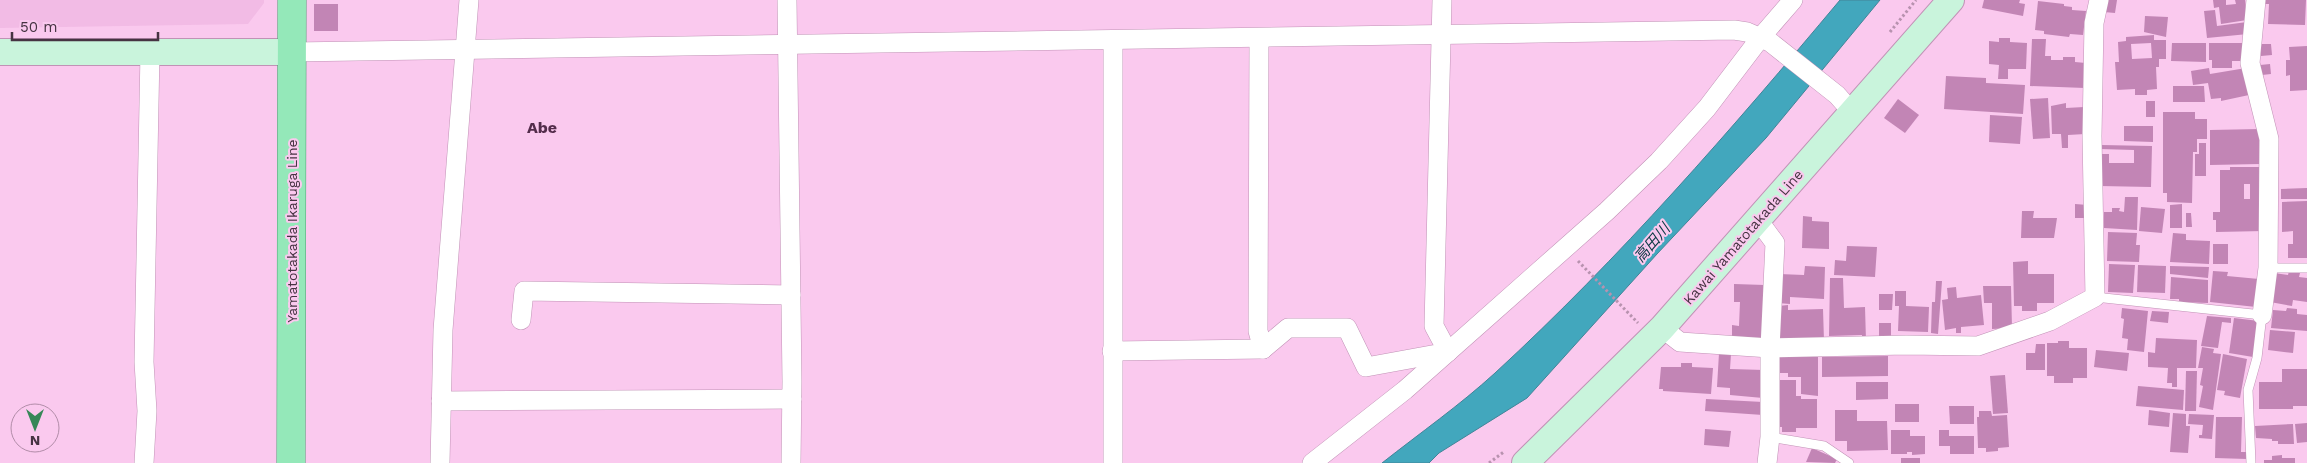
<svg xmlns="http://www.w3.org/2000/svg" width="2307" height="463" viewBox="0 0 2307 463" font-family="'Work Sans','Noto Sans JP',sans-serif">
	<style>
		.built { fill: #f2bbe5 }
		.water { fill: #42a7bd; stroke: #438498 }
		.building { fill: #c285b5; fill-rule: evenodd }
		.lines { fill: none; stroke-linecap: round; stroke-linejoin: round }
		.lane-casing { stroke: #c192b6; stroke-width: 10 }
		.street-casing { stroke: #c192b6; stroke-width: 20 }
		.secondary-casing { stroke: #c192b6; stroke-width: 28 }
		.primary-casing { stroke: #4a9f71; stroke-width: 29 }
		.path { stroke: #b892af; stroke-width: 3; stroke-dasharray: 2.5 2.5; stroke-linecap: butt }
		.lane { stroke: #fff; stroke-width: 9 }
		.street { stroke: #fff; stroke-width: 19 }
		.secondary { stroke: #c9f4dc; stroke-width: 26 }
		.primary { stroke: #94e8b9; stroke-width: 28 }
		.labels { text-anchor: middle; stroke-width: 4; stroke-linejoin: round; paint-order: stroke }
		.street-label { font-size: 14px; fill: #463342; stroke: #fac9ee }
		.water-label { font-size: 15px; font-style: italic; fill: #093943; stroke: #fac9ee }
		.quarter-label { font-size: 16px; font-weight: bold; fill: #532c4b; stroke: #fac9ee }
	</style>
	<rect width="100%" height="100%" fill="#fac9ee"/>
	<!-- built -->
	<path class="built" d="M0,0H264V3L248,24L0,28Z"/>
	<!-- water -->
	<path class="water" d="M1840,0H1880L1766,138L1657,254L1527,398L1439,453L1429,463H1382C1420,433 1460,405 1495,373C1620,258 1731,130 1840,0Z"/>
	<!-- building -->
	<g class="building">
		<path d="M1984,0H2020L2019,3L2025,4L2023,16L1982,8Z"/>
		<path d="M2106,0H2117L2115,13L2104,12Z"/>
		<path d="M2213,0H2226V5L2236,4L2235,0H2245L2247,20L2221,24L2219,7L2214,8Z"/>
		<path d="M2264,0H2306L2305,25L2268,24L2269,4H2264Z"/>
		<path d="M2038,1L2064,4V6L2072,7V10L2086,11L2083,35L2070,34L2069,37L2044,34V31L2035,30Z"/>
		<rect x="314" y="4" width="24" height="27"/>
		<path d="M2215,10L2217,26L2247,22L2248,34L2207,38L2204,11Z"/>
		<path d="M2145,16L2168,17L2166,37L2144,32Z"/>
		<path d="M2154,35V40H2166V59H2159V67H2156L2157,89L2147,90V95H2135V89L2117,90L2115,62H2119L2118,42L2126,41V37ZM2151,43L2152,58L2132,59L2131,44Z"/>
		<path d="M1999,38H2010V42L2027,43L2026,69H2008V79H1998L1999,65L1989,64V41L1999,42Z"/>
		<path d="M2032,39H2046L2045,56H2051V60H2063V57H2075V62L2086,63L2085,88L2030,86Z"/>
		<path d="M2172,43H2206V62L2171,61Z"/>
		<path d="M2209,43H2243V61H2232V68H2212V60H2209Z"/>
		<path d="M2260,44H2271L2272,55L2261,56Z"/>
		<path d="M2307,46V90L2290,91V75L2286,76V60H2290L2289,47Z"/>
		<path d="M2270,64L2271,74L2262,75L2260,65Z"/>
		<path d="M2209,68L2210,74L2246,68L2249,95L2221,101V98L2211,99L2208,83L2193,85L2191,71Z"/>
		<path d="M1946,76L1986,78V83L2025,85L2023,114L1944,109Z"/>
		<path d="M2173,86H2204L2205,102H2173Z"/>
		<path d="M2048,98L2050,138L2033,139L2030,99Z"/>
		<path d="M1898,99L1919,115L1905,133L1884,118Z"/>
		<rect x="2146" y="101" width="9" height="16"/>
		<path d="M2066,103V108L2084,107L2085,134L2068,135V148H2062L2061,134H2052L2051,106Z"/>
		<path d="M2163,112H2195V119H2207V139H2197V152H2193L2192,203L2167,202V193H2163Z"/>
		<path d="M1990,115L2022,117L2020,144L1989,142Z"/>
		<path d="M2124,126H2153V142L2124,141Z"/>
		<path d="M2260,129V164L2210,165V130Z"/>
		<path d="M2199,143H2206V176H2195V154H2199Z"/>
		<path d="M2101,145L2152,146L2151,187L2100,186L2101,154H2109V163H2134V150L2100,149Z"/>
		<path d="M2230,167H2260L2264,231L2216,232V220H2213V212H2220V170H2230ZM2244,184H2250V199H2244Z"/>
		<path d="M2307,188V199H2281V189Z"/>
		<path d="M2125,197H2138L2137,230L2104,228V212H2112V208H2120L2119,211L2124,212Z"/>
		<path d="M2307,201V258H2288V244H2293V231L2282,232V202Z"/>
		<path d="M2075,204L2088,205V218H2075Z"/>
		<path d="M2182,204V228H2170V205Z"/>
		<path d="M2141,207L2165,209L2162,233L2139,231Z"/>
		<path d="M2022,211H2034L2033,218H2057L2054,238H2021Z"/>
		<path d="M2186,213H2191L2192,227H2186Z"/>
		<path d="M1803,216L1812,217V221L1829,222V249L1802,248Z"/>
		<path d="M2108,232L2137,233L2136,245H2140L2139,262L2107,261Z"/>
		<path d="M2173,233L2186,234V240L2210,241L2209,264L2170,262Z"/>
		<rect x="2213" y="244" width="15" height="20"/>
		<path d="M1847,246L1877,247L1875,277L1834,275L1835,260L1846,261Z"/>
		<path d="M2028,261V274H2054V303H2037V311H2022V306H2014L2013,262Z"/>
		<path d="M2109,264L2135,265L2133,293L2108,292Z"/>
		<path d="M2138,265L2166,266L2165,293L2137,292Z"/>
		<path d="M1805,266L1825,267L1824,299L1790,297V304L1777,303L1779,274L1804,275Z"/>
		<path d="M2170,266L2209,267L2208,278L2170,274Z"/>
		<path d="M2213,271L2228,272L2227,276L2259,279L2256,307L2210,302Z"/>
		<path d="M2289,271L2300,273L2299,277L2307,278V302L2293,300L2292,306L2270,302L2274,273L2288,275Z"/>
		<path d="M2171,277L2208,280V303L2179,302V299H2170Z"/>
		<path d="M1830,278H1843L1844,308L1865,307L1866,341H1862V335L1829,336Z"/>
		<path d="M1936,281H1942L1938,334L1931,333L1932,302H1935Z"/>
		<path d="M1734,284L1765,285L1763,340L1732,339V325L1739,326L1740,302H1734Z"/>
		<path d="M1983,286H2011L2012,328L1992,329V303H1984Z"/>
		<path d="M1956,287L1957,298L1981,295L1984,325L1961,327V333H1956V328L1945,330L1942,300L1948,299L1947,288Z"/>
		<path d="M1895,291H1906V306L1929,307L1928,332L1898,331L1899,306H1895Z"/>
		<path d="M1879,294H1893L1892,310H1879Z"/>
		<path d="M1788,305V310L1823,309L1824,341L1806,342V338L1779,339L1778,306Z"/>
		<path d="M2122,308L2148,311L2144,352L2127,350L2128,339L2122,338L2124,319L2121,318Z"/>
		<path d="M2287,308L2297,309V314L2307,315V331L2271,328L2273,310L2286,311Z"/>
		<path d="M2152,311L2169,312L2168,323L2150,321Z"/>
		<path d="M2207,316L2231,318V323L2222,322L2218,348L2201,346Z"/>
		<path d="M2234,318L2259,321L2253,357L2229,353Z"/>
		<rect x="1879" y="323" width="12" height="17"/>
		<path d="M2270,330L2295,332L2293,353L2268,350Z"/>
		<path d="M2156,338L2197,340L2196,368H2177V387H2172V383H2167L2168,368L2148,367V352L2155,353Z"/>
		<path d="M2058,341H2069V348H2087V378H2073V383H2054V376H2047V343H2058Z"/>
		<path d="M2036,344H2045V370H2026V353H2035Z"/>
		<path d="M2202,347L2214,349L2213,353L2221,354L2213,410L2199,407L2203,386L2200,385L2203,368H2198Z"/>
		<path d="M2096,350L2129,353L2127,371L2094,367Z"/>
		<path d="M1719,353L1731,354L1730,369L1764,370L1763,398L1730,395V388L1717,387Z"/>
		<path d="M2223,354L2247,359L2240,398L2224,395L2225,391L2217,390Z"/>
		<path d="M1888,356V376L1822,377V357Z"/>
		<path d="M1778,357H1818V396L1801,394V377H1788V373H1778Z"/>
		<path d="M1681,363H1692V367L1713,368L1711,394L1663,391V389H1659L1661,367H1681Z"/>
		<path d="M2282,369H2307V406H2293V409H2259V382H2282Z"/>
		<path d="M2186,371H2197L2196,411H2185Z"/>
		<path d="M2005,375L2008,413L1993,414L1990,376Z"/>
		<path d="M1778,380H1796V396H1801V399H1817V428H1796V432H1782V427H1778Z"/>
		<path d="M1856,382H1888V399L1856,400Z"/>
		<path d="M2138,386L2184,390L2183,410L2136,406Z"/>
		<path d="M1706,399L1763,402V415L1705,411Z"/>
		<rect x="1895" y="404" width="24" height="18"/>
		<path d="M1949,406H1974V424H1950Z"/>
		<path d="M1835,410H1857V421H1887L1888,450L1847,451V441H1835Z"/>
		<path d="M2149,410L2170,413L2169,427L2148,425Z"/>
		<path d="M1979,411H1991L1992,416L2007,415L2009,447L1998,448V451L1986,452V448H1978L1977,417H1979Z"/>
		<path d="M2173,413L2186,414V426H2190L2188,453L2170,452Z"/>
		<path d="M2189,414L2214,415L2212,439L2199,438V435H2202L2203,425L2188,424Z"/>
		<path d="M2216,417H2242L2241,452H2247V459L2215,458Z"/>
		<path d="M2307,423V442L2297,443L2295,424Z"/>
		<path d="M2293,424L2294,444H2278V441H2272V439L2256,438L2255,426Z"/>
		<path d="M1705,429L1731,431L1729,447L1704,445Z"/>
		<path d="M1891,430H1910V436H1925V454L1912,455V452H1907V454H1891Z"/>
		<path d="M1939,430H1949V436H1974V454H1950V446H1939Z"/>
		<path d="M1812,448L1837,459L1835,463L1806,462Z"/>
		<path d="M2282,455V458H2295V463H2264V460H2272V456Z"/>
		<rect x="1901" y="458" width="19" height="5"/>
	</g>
	<g class="lines">
		<defs>
			<g id="lane">
				<path d="M2268,268H2307"/>
				<path d="M2095,297L2262,315L2257,358L2248,390L2251,463"/>
				<path d="M1770,437L1824,446L1849,463"/>
			</g>
			<g id="street">
				<path d="M787,0L792,381L791,463"/>
				<path d="M2256,0L2250,63L2269,139L2268,268L2262,315"/>
				<path d="M1259,38L1258,331L1263,349"/>
				<path d="M292,52L1734,30L1747,32L1770,42L1837,95L1852,112"/>
				<path d="M1758,220L1775,243L1770,348V437L1767,463"/>
				<path d="M521,320L524,291L791,295"/>
				<path d="M1662,328L1680,342L1770,348L1906,345L1978,346L2050,321L2095,297L2092,136L2094,23L2099,0"/>
				<path d="M1112,351L1263,349L1288,328H1347L1366,367L1448,352L1434,326L1442,0"/>
				<path d="M441,401L792,399"/>
				<path d="M144,463L147,411L144,362L150,52"/>
				<path d="M440,463L443,330L469,0"/>
				<path d="M1113,463V40"/>
				<path d="M1312,463L1405,390L1607,211L1659,161L1707,108L1761,37L1793,0"/>
			</g>
			<g id="secondary">
				<path d="M0,52H292"/>
				<path d="M1525,463L1662,328L1951,0"/>
			</g>
			<path id="primary" d="M291,463L292,0"/>
		</defs>
		<!-- lane casing -->
		<use href="#lane" class="lane-casing"/>
		<!-- street casing -->
		<use href="#street" class="street-casing"/>
		<!-- secondary casing -->
		<use href="#secondary" class="secondary-casing"/>
		<!-- primary casing -->
		<use href="#primary" class="primary-casing"/>
		<!-- path -->
		<g class="path">
			<path d="M1890,32L1916,0"/>
			<path d="M1578,261L1638,323"/>
			<path d="M1489,463L1505,451"/>
		</g>
		<!-- lane -->
		<use href="#lane" class="lane"/>
		<!-- street -->
		<use href="#street" class="street"/>
		<!-- secondary -->
		<use href="#secondary" class="secondary"/>
		<!-- primary -->
		<use href="#primary" class="primary"/>
	</g>
	<g class="labels">
		<!-- street labels -->
		<g class="street-label">
			<text transform="translate(292 231) rotate(-90)" y="5">Yamatotakada Ikaruga Line</text>
			<text transform="translate(1743 237) rotate(-49)" y="5">Kawai Yamatotakada Line</text>
		</g>
		<!-- water labels -->
		<g class="water-label">
			<text transform="translate(1652 243) rotate(-49)" y="5">高田川</text>
		</g>
		<!-- quarter labels -->
		<g class="quarter-label">
			<text x="542" y="133">Abe</text>
		</g>
	</g>
	<!-- north arrow -->
	<g transform="translate(35 428) rotate(180)"><circle r="24" fill="#fac9ee" stroke="#b28da9"/>
	<path d="M0-4L9 19L0 12L-9 19Z" fill="#378758"/>
	<text y="-8" font-size="14" font-weight="bold" text-anchor="middle" fill="#463342">N</text>
	</g>
	<!-- scale -->
	<path d="M12 32v8h146v-8" fill="none" stroke="#463342" stroke-width="2.5"/>
	<text x="20" y="32" font-size="15" fill="#463342" stroke="#fac9ee" stroke-width="4" paint-order="stroke">50 m</text>
</svg>
